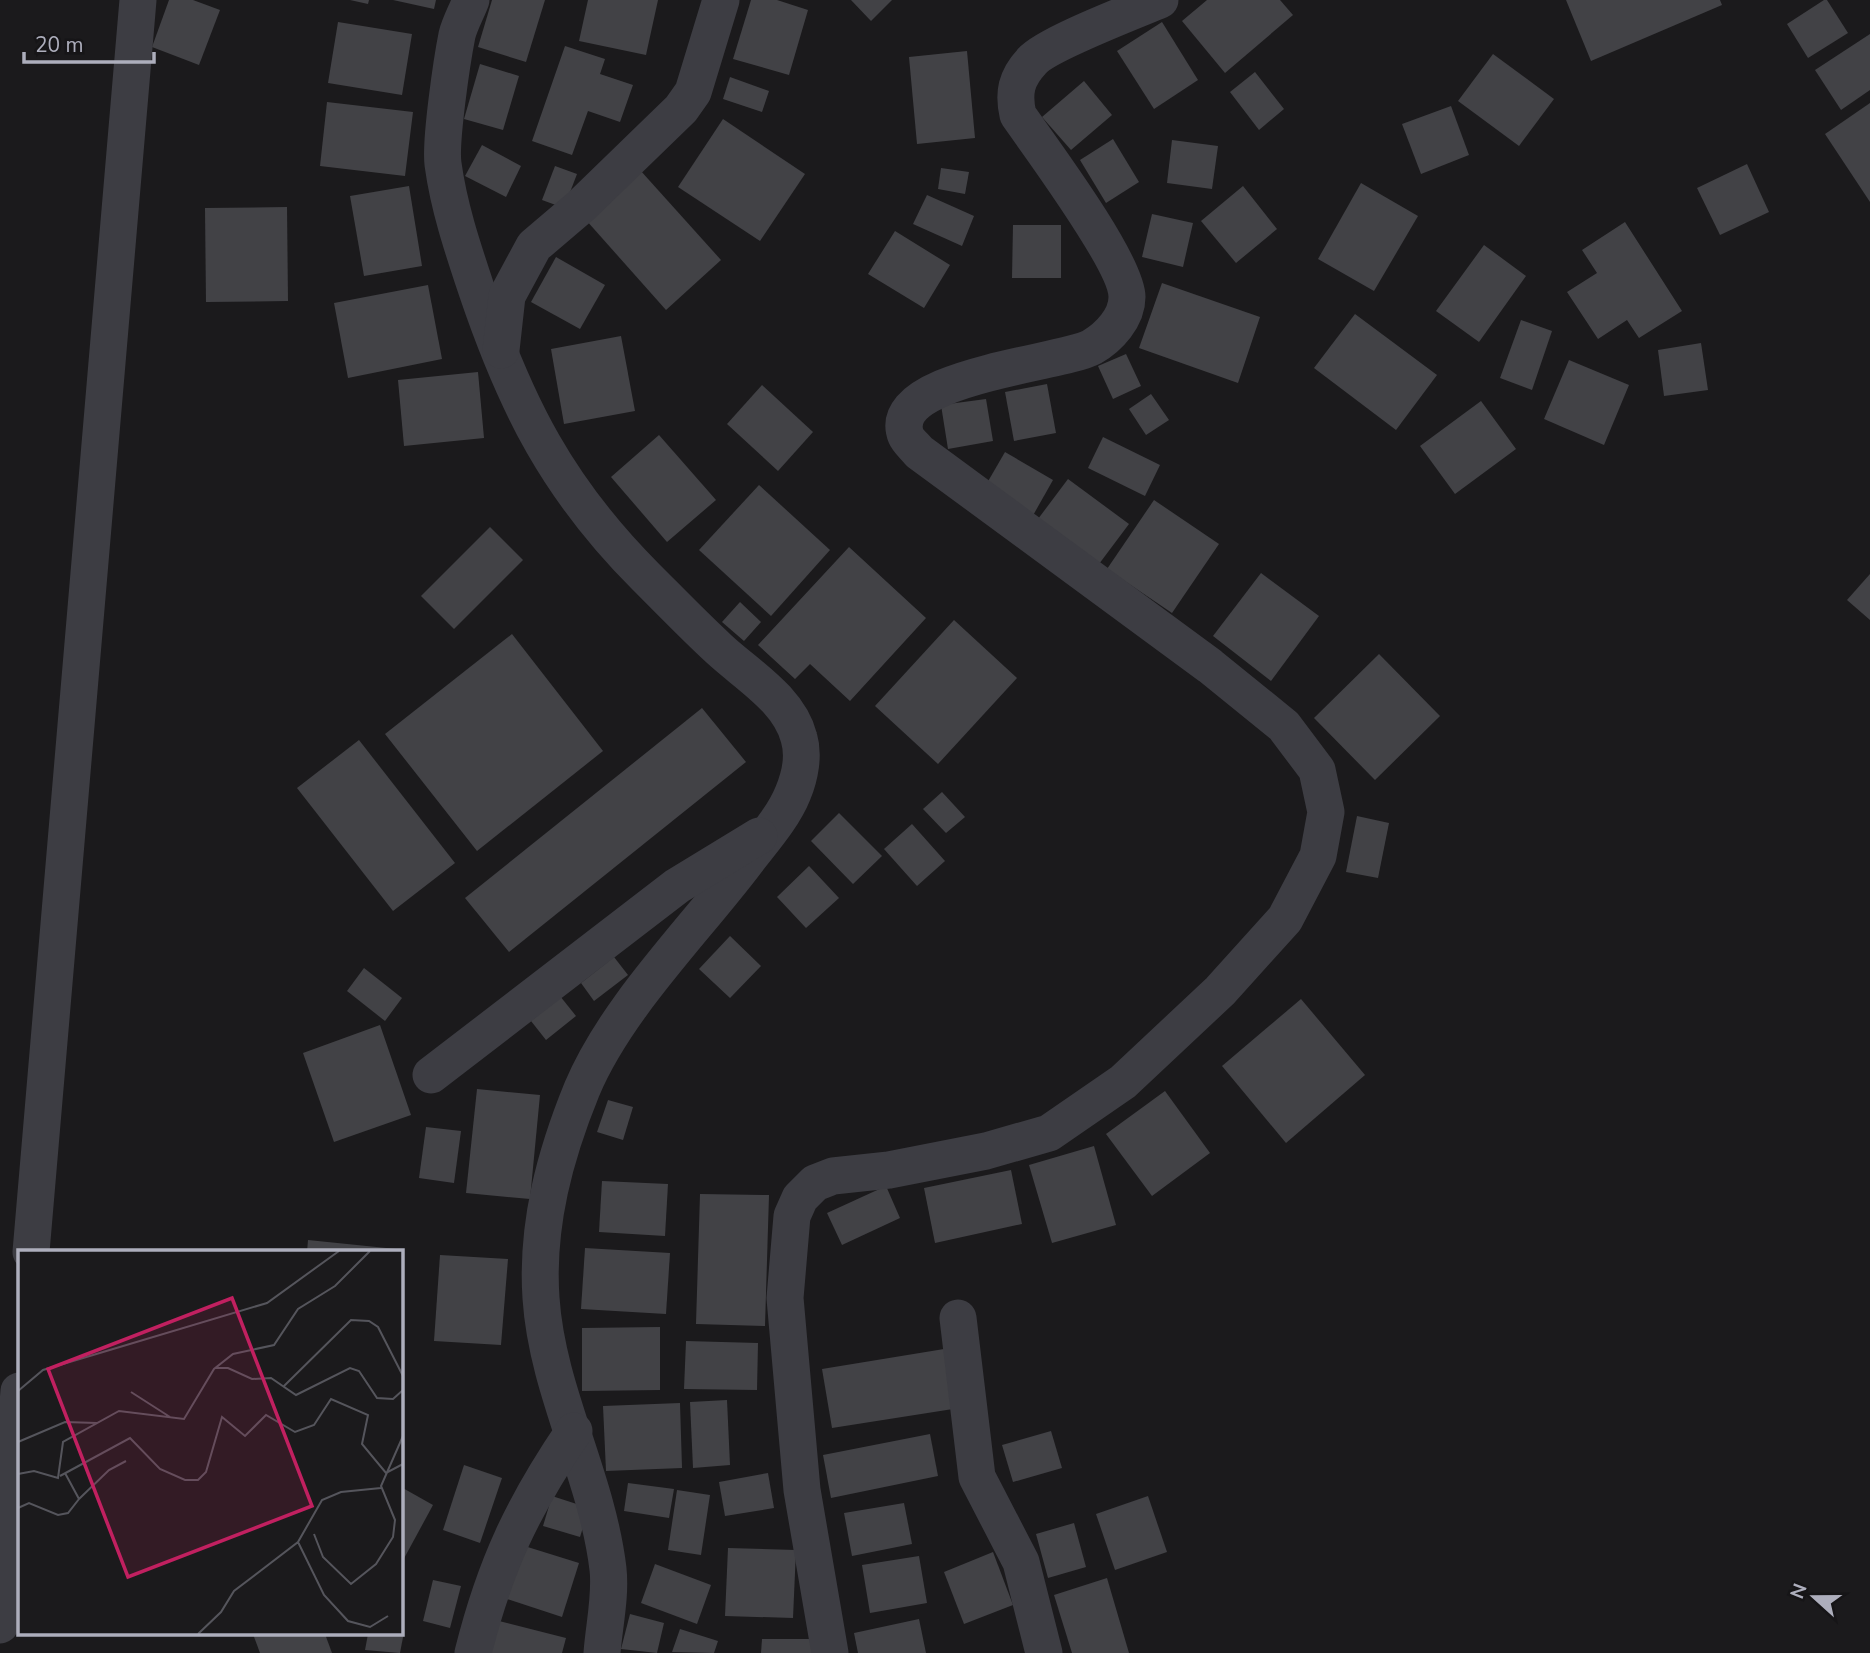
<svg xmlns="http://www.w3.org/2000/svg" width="1870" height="1653" viewBox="0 0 1870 1653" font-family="'Nunito Sans',sans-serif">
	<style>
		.building { fill: #424246 }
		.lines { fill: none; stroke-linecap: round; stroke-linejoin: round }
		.minor { stroke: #3d3d43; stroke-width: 37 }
		.inset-road { fill: none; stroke: #55555c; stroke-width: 2 }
		.view { fill: #c12060; fill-opacity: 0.15; stroke: #c12060; stroke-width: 3.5 }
		.inset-edge { fill: none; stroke: #adaebc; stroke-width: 3.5 }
	</style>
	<rect width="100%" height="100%" fill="#1b1a1c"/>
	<!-- building -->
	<g class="building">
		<path d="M169,0H193L220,10L199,65L152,47Z"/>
		<path d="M350,0H369L368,4Z"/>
		<path d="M393,0H436L434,9Z"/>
		<path d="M492,0H545L526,62L478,47Z"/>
		<path d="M588,0H658L646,55L579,41Z"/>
		<path d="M751,0H777L808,10L789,75L733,59Z"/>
		<path d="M851,0H892L871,21Z"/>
		<path d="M1207,0H1280L1293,15L1225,73L1182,21Z"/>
		<path d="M1566,0H1720L1722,5L1591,61Z"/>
		<path d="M1824,0H1827L1848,33L1808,58L1787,24Z"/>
		<path d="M338,22L412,34L402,95L328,83Z"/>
		<path d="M1162,22L1198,80L1154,109L1117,51Z"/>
		<path d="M1870,34V90L1841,110L1815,70Z"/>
		<path d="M565,46L605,59L600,74L633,85L620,122L588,111L572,155L532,141Z"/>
		<path d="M967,51L975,138L917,144L909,57Z"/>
		<path d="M1493,54L1554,99L1519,146L1458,101Z"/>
		<path d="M480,64L519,76L503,130L464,119Z"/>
		<path d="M1255,72L1284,109L1259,130L1230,92Z"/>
		<path d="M730,77L769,91L762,112L723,99Z"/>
		<path d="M1084,81L1112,115L1071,150L1042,117Z"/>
		<path d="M327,102L413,112L405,176L320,166Z"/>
		<path d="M1870,103V202L1825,134Z"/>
		<path d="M1451,106L1469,155L1421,174L1402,124Z"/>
		<path d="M723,119L805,174L760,241L678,187Z"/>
		<path d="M1113,139L1139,182L1106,203L1080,160Z"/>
		<path d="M1172,140L1218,146L1212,189L1167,183Z"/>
		<path d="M482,145L521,166L506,197L465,176Z"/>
		<path d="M1747,164L1769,212L1720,235L1697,188Z"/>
		<path d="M555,166L577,174L564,208L542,200Z"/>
		<path d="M941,168L969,172L965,194L938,189Z"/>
		<path d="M640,170L721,260L666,310L586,220Z"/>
		<path d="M1361,183L1418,216L1374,291L1318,259Z"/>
		<path d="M409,186L422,266L364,276L350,196Z"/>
		<path d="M1243,186L1277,229L1236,263L1201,221Z"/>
		<path d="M927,195L974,216L962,246L913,224Z"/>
		<path d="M287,207L288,301L206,302L205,208Z"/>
		<path d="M1152,214L1193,223L1183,267L1142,257Z"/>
		<path d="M1625,222L1682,311L1639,338L1627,320L1598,339L1567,292L1597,273L1582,250Z"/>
		<path d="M1013,225H1061V278H1012Z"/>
		<path d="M895,231L950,265L924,308L868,274Z"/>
		<path d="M1484,245L1526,276L1479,342L1436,311Z"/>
		<path d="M556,257L605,285L580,329L531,302Z"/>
		<path d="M1162,283L1260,317L1238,383L1139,348Z"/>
		<path d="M428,285L442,359L348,378L334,303Z"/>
		<path d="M1355,314L1437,375L1396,430L1314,368Z"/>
		<path d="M1521,320L1552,331L1532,390L1500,378Z"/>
		<path d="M621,336L635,411L564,424L551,349Z"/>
		<path d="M1701,343L1708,390L1664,396L1658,350Z"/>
		<path d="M1126,354L1141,386L1113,399L1098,366Z"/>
		<path d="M1569,360L1629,385L1604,445L1544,419Z"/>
		<path d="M478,372L484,438L404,446L398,380Z"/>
		<path d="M1047,384L1056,433L1014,441L1005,392Z"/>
		<path d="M762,385L813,432L778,471L727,424Z"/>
		<path d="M1151,394L1169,420L1146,435L1129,409Z"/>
		<path d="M986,399L993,441L948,449L941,405Z"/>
		<path d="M1481,401L1516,449L1455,494L1420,446Z"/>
		<path d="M659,435L716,500L667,542L611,477Z"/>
		<path d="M1103,437L1160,465L1145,496L1088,468Z"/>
		<path d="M1005,452L1053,480L1031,519L983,490Z"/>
		<path d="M1068,479L1129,524L1096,568L1035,523Z"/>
		<path d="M759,485L830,550L771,616L699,550Z"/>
		<path d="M1154,500L1219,544L1172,613L1107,569Z"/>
		<path d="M490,527L523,560L454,629L421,596Z"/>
		<path d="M849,547L926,618L850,701L810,664L795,679L758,645Z"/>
		<path d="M1261,573L1319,616L1271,681L1213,636Z"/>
		<path d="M1870,574V620L1847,600Z"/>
		<path d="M740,602L761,622L744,641L722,622Z"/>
		<path d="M954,620L1017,678L938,764L875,706Z"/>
		<path d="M512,634L603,751L477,851L385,734Z"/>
		<path d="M1379,654L1440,716L1375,780L1314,718Z"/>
		<path d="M702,708L746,762L509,952L465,898Z"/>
		<path d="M359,740L455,863L393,911L297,788Z"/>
		<path d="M942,792L965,817L946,833L923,809Z"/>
		<path d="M839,813L882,856L853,884L811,841Z"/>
		<path d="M1357,816L1389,823L1378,878L1346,872Z"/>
		<path d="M912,824L945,861L917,886L884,849Z"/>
		<path d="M809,866L839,898L806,928L777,897Z"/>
		<path d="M730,936L761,966L730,998L699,969Z"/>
		<path d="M614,957L628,975L594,1001L581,983Z"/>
		<path d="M364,968L402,998L385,1021L347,991Z"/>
		<path d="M560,996L576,1016L546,1040L531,1021Z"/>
		<path d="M1301,999L1365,1075L1286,1143L1222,1066Z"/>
		<path d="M380,1025L411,1115L334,1142L303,1053Z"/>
		<path d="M477,1089L540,1095L530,1199L466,1193Z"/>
		<path d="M1165,1091L1210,1153L1152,1196L1106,1134Z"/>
		<path d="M608,1100L633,1107L623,1140L597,1132Z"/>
		<path d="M426,1127L461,1131L454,1183L419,1178Z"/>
		<path d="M1094,1146L1116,1225L1052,1243L1029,1165Z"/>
		<path d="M1011,1170L1022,1224L935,1243L924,1188Z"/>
		<path d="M602,1181L668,1184L665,1236L599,1232Z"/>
		<path d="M886,1186L900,1218L842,1245L827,1213Z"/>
		<path d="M700,1194L769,1195L765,1326L696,1324Z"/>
		<path d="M308,1240L396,1249V1252H307Z"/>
		<path d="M585,1248L670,1253L666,1314L581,1309Z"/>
		<path d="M440,1255L508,1259L501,1345L434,1341Z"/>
		<path d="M660,1327V1390L582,1391V1328Z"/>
		<path d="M686,1341L758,1343L757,1390L684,1389Z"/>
		<path d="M944,1349L953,1409L832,1428L822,1369Z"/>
		<path d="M727,1400L730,1465L693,1468L690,1402Z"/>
		<path d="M680,1403L682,1468L606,1471L603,1406Z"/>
		<path d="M1051,1431L1062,1468L1013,1482L1002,1445Z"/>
		<path d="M930,1434L938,1476L831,1498L823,1455Z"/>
		<path d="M464,1465L502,1478L480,1543L443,1530Z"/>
		<path d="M768,1473L774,1508L725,1516L719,1482Z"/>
		<path d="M628,1483L674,1489L669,1518L624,1511Z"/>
		<path d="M401,1487L433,1505L401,1564Z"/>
		<path d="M677,1490L710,1495L701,1555L668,1550Z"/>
		<path d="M552,1496L589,1508L580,1537L543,1526Z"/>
		<path d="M1148,1496L1167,1552L1115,1570L1096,1514Z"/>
		<path d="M904,1503L912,1544L852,1556L844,1513Z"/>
		<path d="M1074,1523L1086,1567L1048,1578L1036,1534Z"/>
		<path d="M518,1544L579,1563L562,1617L501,1597Z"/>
		<path d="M728,1548L796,1550L793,1618L725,1616Z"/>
		<path d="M993,1552L1013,1605L964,1624L944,1572Z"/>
		<path d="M919,1556L927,1603L870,1613L862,1565Z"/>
		<path d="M655,1564L711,1585L697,1624L641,1603Z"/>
		<path d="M1107,1578L1129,1653H1072L1054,1595Z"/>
		<path d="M433,1580L461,1586L450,1628L423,1621Z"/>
		<path d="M630,1614L664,1623L657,1653L621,1649Z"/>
		<path d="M919,1619L926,1653H858L854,1633Z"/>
		<path d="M499,1621L566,1638L562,1653H490Z"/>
		<path d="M680,1629L718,1641L714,1653L672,1652Z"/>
		<path d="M401,1632H404L400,1653L365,1650L368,1634Z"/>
		<path d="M253,1634H325L332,1653H260Z"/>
		<path d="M762,1639H812V1653H761Z"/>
	</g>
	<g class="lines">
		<!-- minor -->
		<g class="minor">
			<path d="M471,0C467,11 460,23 457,35C452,60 440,141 443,164C449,208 463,249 477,291C516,406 558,489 646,577C670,601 694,626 719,649C747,675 789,699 799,738C804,755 800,776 793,793C783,818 762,841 746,862C693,932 616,1008 582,1089C555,1155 536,1225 541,1298C547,1391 597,1476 608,1569C611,1596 604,1626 602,1653"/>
			<path d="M501,350L507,296L534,246L581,206L681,109L693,92L721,0"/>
			<path d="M431,1075L677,886L759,836"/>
			<path d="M31,1252L138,0"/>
			<path d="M958,1318L977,1477L1021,1562L1044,1653"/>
			<path d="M0,1625L19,1391"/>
			<path d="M473,1653C495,1565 523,1506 574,1431"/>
			<path d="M830,1653L802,1490L785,1298L792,1216L800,1198L815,1183L833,1176L889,1170L986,1151L1049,1133L1123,1082L1220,991L1285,919L1318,856L1326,812L1317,770L1284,726L1210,666L919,452C915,447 908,441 906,436C883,377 1061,364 1092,347C1109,337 1127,318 1127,297C1127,263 1041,148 1018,115C1013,93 1016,78 1032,61C1047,44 1134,11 1160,0"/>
		</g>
	</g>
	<!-- overview -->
	<g transform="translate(18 1250)">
		<rect width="385" height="385" fill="#1b1a1c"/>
		<path class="inset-road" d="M197,118H210L234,129L253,128L278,145L332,118L341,121L359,148L375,149L385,140M266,136L333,70L351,71L360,77L385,126M0,141L25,120L249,53L321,1M113,142L152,167M0,192L47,172L79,173M0,224L16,221L40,228L45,192L101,161L166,169L196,119L215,104L256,95L280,59L317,36L352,1M42,226L112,188L142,219L167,230H180L188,222L204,167L227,186L248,165L277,182L296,175L313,149L350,165L344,194L368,223L385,214M61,249L91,220L108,211M0,258L11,253L40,265L50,263L61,249L47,223M296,284L305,307L333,334L358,314L375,287L377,270L363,236L385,186M280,292L306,345L330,371L352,377L370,366M180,384L203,362L216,341L280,292L304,250L323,242L363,238"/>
		<path class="view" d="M214,48L294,256L110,327L30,119Z"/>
		<rect width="385" height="385" class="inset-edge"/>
	</g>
	<!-- north arrow -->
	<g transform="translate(1814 1597) rotate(291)" stroke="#161517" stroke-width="5" paint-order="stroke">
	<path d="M0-5L12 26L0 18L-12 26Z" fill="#adaebc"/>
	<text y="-10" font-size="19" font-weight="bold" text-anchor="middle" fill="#adaebc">N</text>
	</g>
	<!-- scale -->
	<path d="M24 52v10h130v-10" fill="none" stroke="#adaebc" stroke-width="3.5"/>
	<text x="35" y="52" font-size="21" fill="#adaebc" stroke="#161517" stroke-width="5" paint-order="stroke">20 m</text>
</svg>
